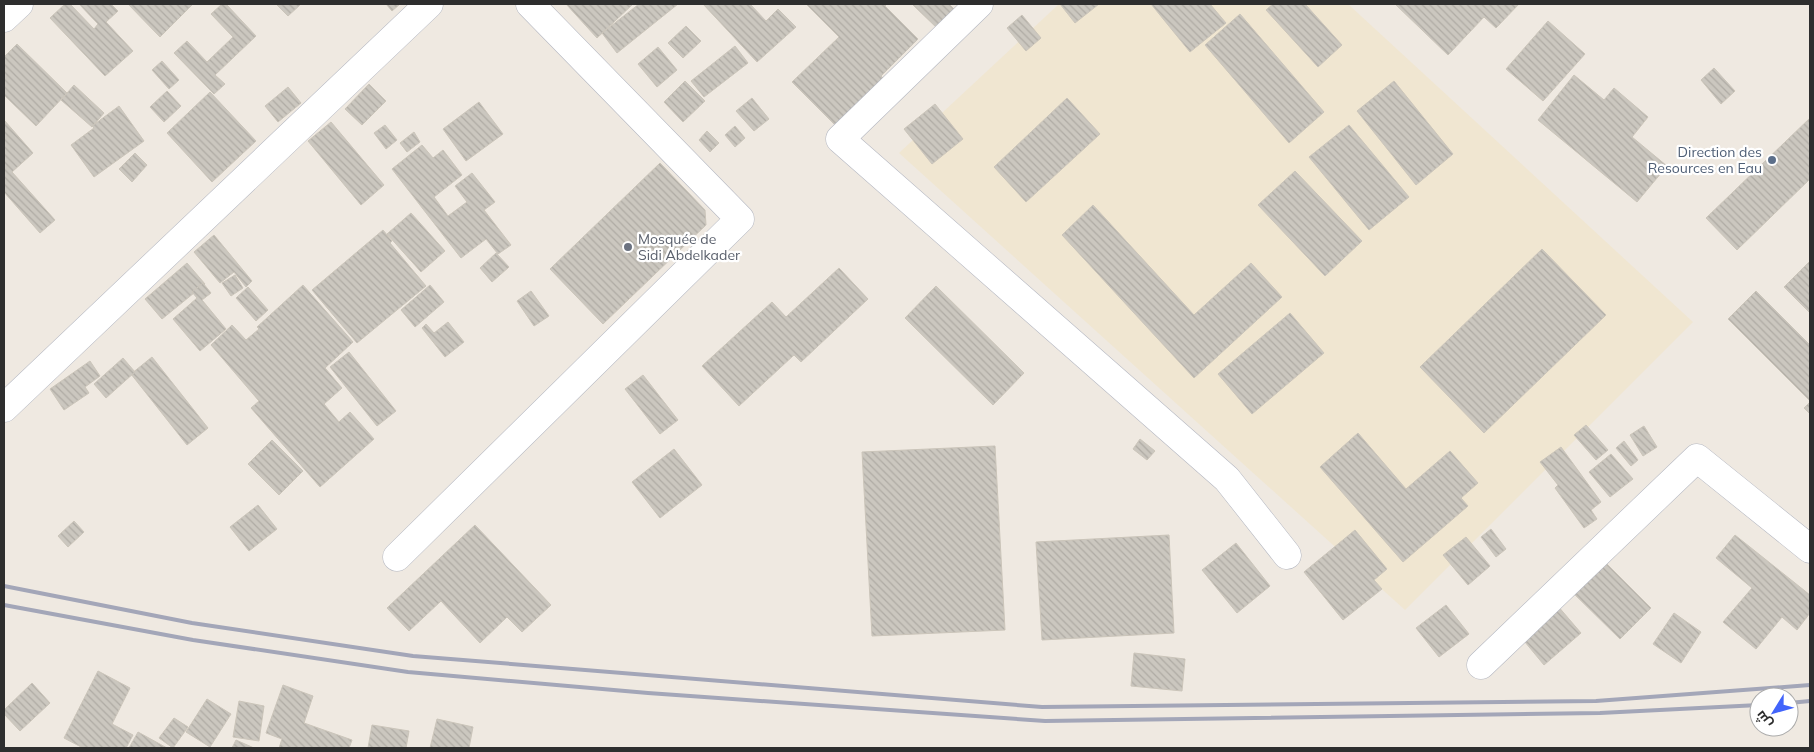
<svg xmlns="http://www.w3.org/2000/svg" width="1814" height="752" viewBox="0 0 1814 752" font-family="Mulish,Cairo,sans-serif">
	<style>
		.education { fill: #f0e6d1 }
		.building { fill: url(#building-back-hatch); stroke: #cbc5ba }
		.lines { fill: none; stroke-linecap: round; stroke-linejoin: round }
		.minor-casing { stroke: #b4b7c1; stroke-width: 29 }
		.tertiary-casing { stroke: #b4b7c1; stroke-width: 29 }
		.minor { stroke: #fff; stroke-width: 28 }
		.tertiary { stroke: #fff; stroke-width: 28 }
		.rail { stroke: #a3a6b8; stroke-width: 4 }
		.service-dot { fill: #5c6f8a; stroke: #fff; stroke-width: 2 }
		.worship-dot { fill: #6b7280; stroke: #fff; stroke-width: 2 }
		.labels { text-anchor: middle; stroke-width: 4.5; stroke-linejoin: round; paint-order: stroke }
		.service-label { font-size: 14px; fill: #4e5e75; stroke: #fff; text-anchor: end }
		.worship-label { font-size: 14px; fill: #5b616d; stroke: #fff; text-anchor: start }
	</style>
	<defs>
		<pattern id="building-back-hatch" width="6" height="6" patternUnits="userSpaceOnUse" patternTransform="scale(1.25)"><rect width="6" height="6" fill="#cbc7bf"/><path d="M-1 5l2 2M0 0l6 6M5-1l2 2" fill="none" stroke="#afaba4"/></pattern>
	</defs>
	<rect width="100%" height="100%" fill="#efe9e1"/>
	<!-- education -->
	<path class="education" d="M1059,4H1348L1693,322L1405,610L899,153Z"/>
	<!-- building -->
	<g class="building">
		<path d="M65,4H70L94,29L98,24L79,4H111L118,11L106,22L133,51L105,76L50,18Z"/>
		<path d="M128,4H193L160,37Z"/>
		<path d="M222,4H226L256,36L215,75L225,84L214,94L174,53L187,41L207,62L233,37L211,14Z"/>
		<path d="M299,4L300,5L288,16L277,5Z"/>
		<path d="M386,4H400L392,11Z"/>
		<path d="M566,4H633L597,38Z"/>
		<path d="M639,4H678L617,53L602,33Z"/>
		<path d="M703,4H750L766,21L778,9L796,27L757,62Z"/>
		<path d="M806,4H887L885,6L918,39L881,76L884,79L836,126L792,82L839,37Z"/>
		<path d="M912,4H949L956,11L938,29Z"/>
		<path d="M1060,4H1099L1075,23Z"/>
		<path d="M1151,4H1210L1226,23L1190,52Z"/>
		<path d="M1273,4H1305L1342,45L1318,67L1266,10Z"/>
		<path d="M1395,4H1519L1496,28L1484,17L1448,55Z"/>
		<path d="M1240,14L1324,112L1289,143L1205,45Z"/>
		<path d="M1022,15L1041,38L1026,51L1007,28Z"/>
		<path d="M1548,21L1585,54L1543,101L1506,69Z"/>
		<path d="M686,26L701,41L683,58L668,43Z"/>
		<path d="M17,44L67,93L36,126L4,95V57Z"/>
		<path d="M735,46L748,63L704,97L691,81Z"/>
		<path d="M658,47L677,70L657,87L638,64Z"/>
		<path d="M162,61L179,80L169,89L152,70Z"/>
		<path d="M1714,68L1735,91L1721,104L1701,80Z"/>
		<path d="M1574,75L1604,100L1614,88L1648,117L1632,137L1667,166L1637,202L1538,120Z"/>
		<path d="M685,81L705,101L683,122L664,102Z"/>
		<path d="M1394,81L1453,154L1416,185L1357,111Z"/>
		<path d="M369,84L386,101L362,125L345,109Z"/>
		<path d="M74,85L104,113L92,127L61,100Z"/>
		<path d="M288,87L301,103L278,122L265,106Z"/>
		<path d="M167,91L181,106L164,122L150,107Z"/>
		<path d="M210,92L256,141L212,182L167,133Z"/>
		<path d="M752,98L769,119L754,131L736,111Z"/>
		<path d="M1067,98L1100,134L1026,202L994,167Z"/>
		<path d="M479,102L503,134L466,161L443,129Z"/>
		<path d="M935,104L963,139L932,164L904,129Z"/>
		<path d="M119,106L144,141L94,177L71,145L94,128L92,126Z"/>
		<path d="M1810,118V179L1737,250L1706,218Z"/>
		<path d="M4,120L33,153L12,172L55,220L40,233L4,192Z"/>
		<path d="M331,122L384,185L361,205L308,141Z"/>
		<path d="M385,125L397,140L386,149L374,133Z"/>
		<path d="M1349,125L1409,197L1369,230L1309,157Z"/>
		<path d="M735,126L745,138L735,147L725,135Z"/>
		<path d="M707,131L719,143L710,152L699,140Z"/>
		<path d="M414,132L420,142L407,152L400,143Z"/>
		<path d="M422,145L433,158L443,150L462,175L434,197L448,216L467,202L455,186L472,173L495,202L484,210L511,245L498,254L486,239L461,258L392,169Z"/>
		<path d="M135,153L147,165L132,182L119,169Z"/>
		<path d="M660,163L705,210L706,225L603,324L550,269Z"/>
		<path d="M1295,171L1362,241L1325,276L1258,205Z"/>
		<path d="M1093,205L1194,315L1251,263L1282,297L1194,378L1062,235Z"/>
		<path d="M411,213L445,251L421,272L387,234Z"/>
		<path d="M383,230L392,241L390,243L426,286L357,343L312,290Z"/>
		<path d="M214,235L252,281L246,287L234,272L220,283L194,252Z"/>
		<path d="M1542,249L1606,315L1484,433L1420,367Z"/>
		<path d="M496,253L509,267L492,282L480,268Z"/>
		<path d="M1810,261V313L1784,287Z"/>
		<path d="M187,263L205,284L162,319L145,299Z"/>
		<path d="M839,268L868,299L801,362L794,355L739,406L702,366L772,302L786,317Z"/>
		<path d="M235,275L243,288L231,296L222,283Z"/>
		<path d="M203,283L211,293L202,300L226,329L200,351L173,319L197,298L192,292Z"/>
		<path d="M303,285L353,342L325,368L342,388L324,404L339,422L350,412L374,439L320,487L251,408L259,401L211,345L232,325L246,340L259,329L257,327Z"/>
		<path d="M430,285L444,302L415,327L401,310Z"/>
		<path d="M936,286L1024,373L993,405L905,318Z"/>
		<path d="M248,287L268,310L256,321L236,298Z"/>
		<path d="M531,291L549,316L534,326L517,301Z"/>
		<path d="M1756,291L1810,345V401L1728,319Z"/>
		<path d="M1290,313L1324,353L1252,414L1218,374Z"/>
		<path d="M448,322L464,342L445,357L422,328L426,324L434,333Z"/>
		<path d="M349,352L396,411L377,426L330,367Z"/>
		<path d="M152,357L208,428L187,445L131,374Z"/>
		<path d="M123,358L135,372L106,398L94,384Z"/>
		<path d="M90,361L100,376L85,387L89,393L64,410L50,389Z"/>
		<path d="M643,375L678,420L660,434L625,389Z"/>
		<path d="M1810,402V414L1804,408Z"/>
		<path d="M1586,425L1608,450L1596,460L1574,435Z"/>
		<path d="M1644,426L1657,447L1643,456L1630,435Z"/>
		<path d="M1358,433L1406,489L1450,451L1478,483L1461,498L1468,506L1403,562L1320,467Z"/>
		<path d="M1140,439L1155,451L1147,460L1133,449Z"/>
		<path d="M272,440L303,471L279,495L248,464Z"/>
		<path d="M1624,441L1638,460L1631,466L1616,448Z"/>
		<path d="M995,446L1005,630L872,636L862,452Z"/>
		<path d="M1561,447L1601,502L1591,510L1597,519L1584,528L1555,488L1558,485L1540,462Z"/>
		<path d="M674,449L702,485L660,518L632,482Z"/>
		<path d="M1611,454L1633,479L1610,497L1589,472Z"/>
		<path d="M258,505L277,529L249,551L230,527Z"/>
		<path d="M74,521L84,532L68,547L58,536Z"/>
		<path d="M475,525L551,605L522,632L507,617L480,643L441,601L409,631L387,608Z"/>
		<path d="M1491,529L1506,549L1496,557L1481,537Z"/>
		<path d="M1355,530L1387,569L1374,580L1382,589L1343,620L1304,572Z"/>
		<path d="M1169,535L1174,633L1042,640L1036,542Z"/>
		<path d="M1735,535L1810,595V613L1797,630L1782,617L1756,649L1723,622L1752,588L1716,558Z"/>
		<path d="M1466,537L1490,566L1468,585L1443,555Z"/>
		<path d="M1236,543L1270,586L1237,613L1202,570Z"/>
		<path d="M1596,553L1651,608L1620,639L1565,585Z"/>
		<path d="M1446,605L1469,634L1439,657L1416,628Z"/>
		<path d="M1557,605L1581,633L1544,665L1520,636Z"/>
		<path d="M1674,613L1701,632L1681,663L1653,644Z"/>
		<path d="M1134,653L1185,659L1182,691L1131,686Z"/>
		<path d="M98,671L130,688L112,724L133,735L126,748H83L64,738Z"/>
		<path d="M32,683L50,703L20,731L4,714V710Z"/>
		<path d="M283,685L313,696L304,723L352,740L349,748H279L282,739L266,733Z"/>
		<path d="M207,699L231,714L210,747L186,732Z"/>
		<path d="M239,701L264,706L259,741L233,737Z"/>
		<path d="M174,718L188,727L173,748L159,738Z"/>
		<path d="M437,719L473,727L469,748H430Z"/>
		<path d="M372,725L409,731L406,748H368Z"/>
		<path d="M138,732L167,748H129Z"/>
		<path d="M236,740L254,748H232Z"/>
	</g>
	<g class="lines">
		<defs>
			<g id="minor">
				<path d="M979,4L840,139L1227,479L1287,555"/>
				<path d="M4,408L429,4"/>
				<path d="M397,557L740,219L530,4"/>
				<path d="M1481,665L1697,458L1810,549"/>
			</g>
			<path id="tertiary" d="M4,18L19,4"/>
		</defs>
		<!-- minor casing -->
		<use href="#minor" class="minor-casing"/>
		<!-- tertiary casing -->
		<use href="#tertiary" class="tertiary-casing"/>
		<!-- minor -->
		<use href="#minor" class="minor"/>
		<!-- tertiary -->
		<use href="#tertiary" class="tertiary"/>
		<!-- rail -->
		<g class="rail">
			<path d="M4,586L192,623L413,656L1042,707L1596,701L1810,685"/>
			<path d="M4,605L193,640L408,672L648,693L1045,721L1600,713L1759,705"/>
			<path d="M1789,703L1810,701"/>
		</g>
	</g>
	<!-- markers -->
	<circle class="service-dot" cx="1772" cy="160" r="5"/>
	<circle class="worship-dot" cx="628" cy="247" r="5"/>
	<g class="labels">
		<!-- service labels -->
		<g class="service-label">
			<text x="1762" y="157">Direction des<tspan x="1762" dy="16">Resources en Eau</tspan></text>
		</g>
		<!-- worship labels -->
		<g class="worship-label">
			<text x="638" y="244">Mosquée de<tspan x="638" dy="16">Sidi Abdelkader</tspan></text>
		</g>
	</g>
	<!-- border -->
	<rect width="1814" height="752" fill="none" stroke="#2e2e2e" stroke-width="10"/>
	<!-- north arrow -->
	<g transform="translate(1774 712) rotate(233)"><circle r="24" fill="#ffffff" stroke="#ababab"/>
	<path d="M0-4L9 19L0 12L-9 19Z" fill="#4264fb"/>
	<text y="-8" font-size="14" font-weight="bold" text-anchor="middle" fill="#2e2e2e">ش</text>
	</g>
</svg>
